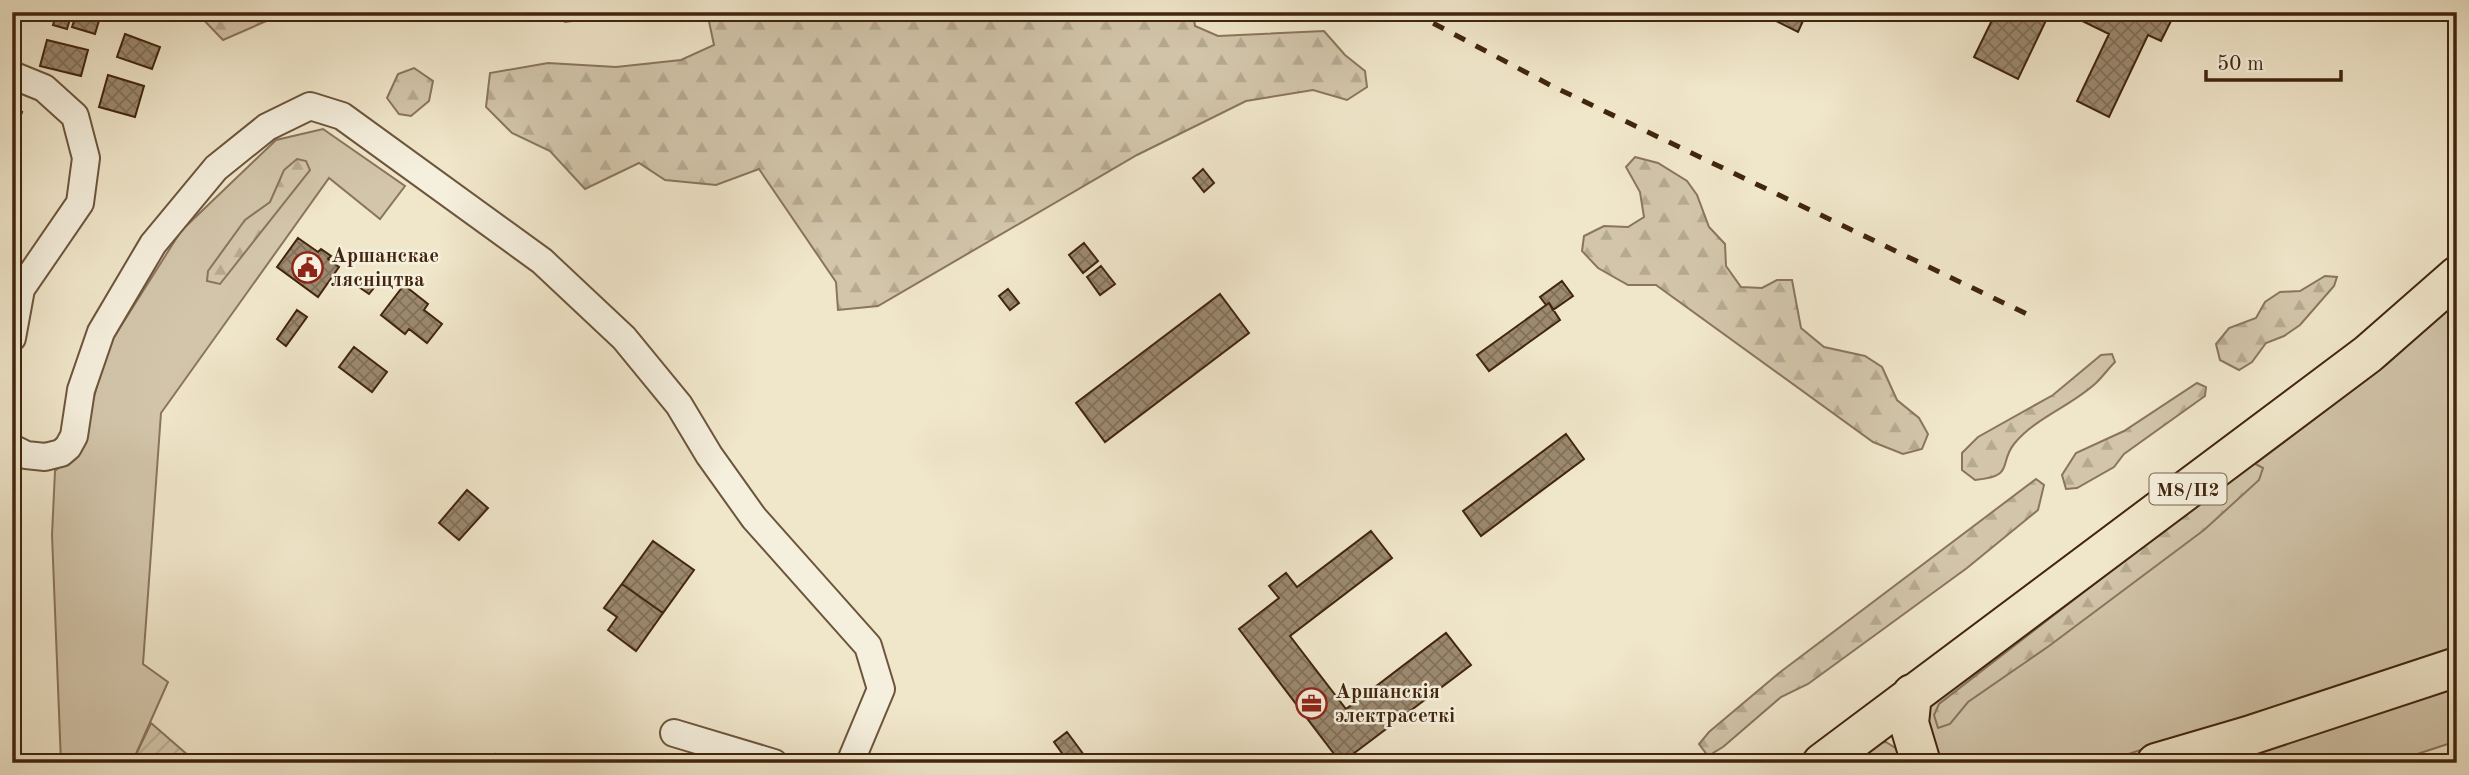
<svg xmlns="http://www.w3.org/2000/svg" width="2469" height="775" font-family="'Old Standard TT',serif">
  <defs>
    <pattern id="forest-firs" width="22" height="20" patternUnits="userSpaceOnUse" patternTransform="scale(1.75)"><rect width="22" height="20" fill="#d2c5aa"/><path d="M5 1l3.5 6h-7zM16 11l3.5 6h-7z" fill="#b6a991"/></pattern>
    <pattern id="garden-furrows" width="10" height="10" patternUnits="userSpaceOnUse" patternTransform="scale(1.75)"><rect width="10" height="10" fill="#d2c5aa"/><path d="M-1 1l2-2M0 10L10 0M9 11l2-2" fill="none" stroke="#b6a991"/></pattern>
    <pattern id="building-cross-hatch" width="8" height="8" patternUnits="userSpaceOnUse" patternTransform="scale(1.75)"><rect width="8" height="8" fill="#9c896f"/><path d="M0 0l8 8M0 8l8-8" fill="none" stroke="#81705a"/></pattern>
  </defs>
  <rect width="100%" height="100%" fill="#f0e6ca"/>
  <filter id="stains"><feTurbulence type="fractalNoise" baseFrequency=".00286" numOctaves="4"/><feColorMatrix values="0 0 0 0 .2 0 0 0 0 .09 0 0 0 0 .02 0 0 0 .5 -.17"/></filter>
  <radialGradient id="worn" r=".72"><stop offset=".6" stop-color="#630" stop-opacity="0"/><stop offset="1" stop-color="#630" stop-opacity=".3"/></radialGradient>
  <!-- grass -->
  <path fill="#d2c5aa" stroke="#8a755c" stroke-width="2" d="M 323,129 L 405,186 L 380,219 L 329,178 L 161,413 L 143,664 L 168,682 L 132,763 L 61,763 L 52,535 L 55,471 L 81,446 L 107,348 L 181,231 L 276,140 Z
    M 2457,301 L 2457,647 L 2101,763 L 1930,763 L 1925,710 L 1937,699 L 1993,662 L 2386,365 Z
    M 2457,686 L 2457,741 L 2390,763 L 2213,763 Z
    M 1886,742 L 1897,749 L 1908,763 L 1843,763 L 1869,743 Z"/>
  <!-- forest -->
  <path fill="url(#forest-firs)" stroke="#8a755c" stroke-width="2" d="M 196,12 L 287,12 L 223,40 Z
    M 552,12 L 591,12 L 587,19 L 565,22 Z
    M 707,12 L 1193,12 L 1195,26 L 1218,36 L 1324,31 L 1345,55 L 1365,71 L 1367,87 L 1347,100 L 1313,90 L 1246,101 L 1137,155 L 878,306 L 838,310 L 836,282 L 759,169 L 716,185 L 665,180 L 639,163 L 585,189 L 550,151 L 512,133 L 486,107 L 490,73 L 548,63 L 616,67 L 681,60 L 714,45 Z
    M 414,68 L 433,81 L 429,101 L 411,116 L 399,114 L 387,98 L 398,74 Z
    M 1635,157 L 1658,163 L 1687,181 L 1697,195 L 1709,227 L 1725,244 L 1726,266 L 1741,287 L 1762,288 L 1777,280 L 1792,280 L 1801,328 L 1824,347 L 1865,356 L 1882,367 L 1897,400 L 1919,418 L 1928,434 L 1922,449 L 1903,454 L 1873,442 L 1656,285 L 1628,285 L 1598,268 L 1582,251 L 1584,236 L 1604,226 L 1628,227 L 1644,217 L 1640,192 L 1626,167 Z
    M 297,159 L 306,161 L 310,170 L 220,284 L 207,281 L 208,271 L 245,220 L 270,202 L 284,170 Z
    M 2325,276 L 2337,277 L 2334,286 L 2300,325 L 2284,336 L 2266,343 L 2252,362 L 2239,370 L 2220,360 L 2216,344 L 2229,328 L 2256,318 L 2265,302 L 2280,292 L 2300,291 Z
    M 2112,354 L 2115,362 C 2109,368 2103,376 2097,382 C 2072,406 2036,417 2014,444 C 1998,464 2016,476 1975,480 L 1962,470 L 1962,453 L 1978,437 L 2053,395 L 2101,355 Z
    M 2197,383 L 2206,387 L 2205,396 L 2124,454 L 2114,467 L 2077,488 L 2066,489 L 2062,475 L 2076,453 L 2124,431 Z
    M 2252,462 L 2263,468 L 2259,480 L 2204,530 L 2049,646 L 1968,702 L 1950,724 L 1938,728 L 1934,715 L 1939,704 Z
    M 2036,479 L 2044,485 L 2038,510 L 1967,568 L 1808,684 L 1781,697 L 1723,747 L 1708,756 L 1699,744 L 1709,732 L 1779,673 Z"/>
  <!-- garden -->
  <path fill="url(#garden-furrows)" stroke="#8a755c" stroke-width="2" d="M 151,723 L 197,763 L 132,763 Z"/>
  <!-- building -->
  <path fill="url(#building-cross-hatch)" stroke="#41250d" stroke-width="2" d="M 12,12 L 20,12 L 13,37 L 12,37 Z
    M 57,12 L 72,12 L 67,29 L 53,25 Z
    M 77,12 L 86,12 L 100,17 L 95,34 L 72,27 Z
    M 1771,12 L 1807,12 L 1798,32 L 1768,17 Z
    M 1996,12 L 2050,12 L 2018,79 L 1974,57 Z
    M 2064,12 L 2175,13 L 2161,41 L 2148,35 L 2109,117 L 2077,101 L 2109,34 Z
    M 125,34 L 160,47 L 152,69 L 117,57 Z
    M 47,40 L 88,50 L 81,76 L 40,66 Z
    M 108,75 L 144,86 L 135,117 L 99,107 Z
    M 12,109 L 22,112 L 13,138 L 12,138 Z
    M 1203,169 L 1214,183 L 1204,192 L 1193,178 Z
    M 298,238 L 318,252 L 321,249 L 331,256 L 328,259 L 339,267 L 318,297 L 277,267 Z
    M 1084,243 L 1098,261 L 1083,273 L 1069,255 Z
    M 1101,266 L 1115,284 L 1100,295 L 1087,277 Z
    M 368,276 L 377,284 L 369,294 L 359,287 Z
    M 1562,281 L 1573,296 L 1553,310 L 1549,303 L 1546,305 L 1540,297 Z
    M 404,285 L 428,304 L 424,310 L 442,324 L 427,343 L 409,329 L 405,334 L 381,315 Z
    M 1008,289 L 1019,303 L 1010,310 L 999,296 Z
    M 1220,294 L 1249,333 L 1105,442 L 1076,403 Z
    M 1549,303 L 1560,320 L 1489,371 L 1477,355 Z
    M 297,310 L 307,317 L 286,346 L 277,339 Z
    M 354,347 L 387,372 L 372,392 L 339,367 Z
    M 1566,434 L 1584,459 L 1481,536 L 1463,511 Z
    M 467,490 L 488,508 L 459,540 L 439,523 Z
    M 1371,531 L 1392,558 L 1290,636 L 1346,709 L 1446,633 L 1471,665 L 1341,763 L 1239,629 L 1279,598 L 1269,586 L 1286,573 L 1297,587 Z
    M 653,541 L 694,570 L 663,613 L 622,584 Z
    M 622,584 L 663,613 L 636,651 L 608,630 L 617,617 L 604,608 Z
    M 1067,732 L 1084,755 L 1073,763 L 1069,763 L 1054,742 Z
    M 496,754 L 506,763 L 489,763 Z"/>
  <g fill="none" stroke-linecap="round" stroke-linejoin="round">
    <defs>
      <path id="minor" d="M 12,75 L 44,88 L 75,116 L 86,158 L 80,203 L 21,289 L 12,338
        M 12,448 L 26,455 L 45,457 L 61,453 L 68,447 L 74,436 L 81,390 L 101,332 L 153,244 L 216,168 L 267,127 L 310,106 L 342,116 L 542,261 L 624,338 L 679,405 L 709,455 L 754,518 L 868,646 L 881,689 L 850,763
        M 674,733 L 774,763"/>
      <path id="highway" d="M 1912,694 L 1909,723 L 1921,763
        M 1822,763 L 2368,354 L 2457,276
        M 2156,763 L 2248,736 L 2457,667"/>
    </defs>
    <!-- minor casing -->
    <use href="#minor" stroke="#6d553c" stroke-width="30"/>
    <!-- highway casing -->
    <use href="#highway" stroke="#41250d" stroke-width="42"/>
    <!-- minor -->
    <use href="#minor" stroke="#f5efdd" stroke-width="26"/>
    <!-- highway -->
    <use href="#highway" stroke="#f0e6ca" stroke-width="38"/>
    <!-- rail -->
    <path stroke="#41250d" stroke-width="5" stroke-dasharray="12 12" stroke-linecap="butt" d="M 1412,12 L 1550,85 L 2033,317"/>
  </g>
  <!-- icons -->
  <defs>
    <symbol id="civic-ring" viewBox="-11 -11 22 22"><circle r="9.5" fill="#f5efdd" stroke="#8f2418" stroke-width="1.5"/><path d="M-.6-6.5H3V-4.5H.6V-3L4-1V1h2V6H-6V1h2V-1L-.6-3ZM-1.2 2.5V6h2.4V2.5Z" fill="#8f2418"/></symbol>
    <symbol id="office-ring" viewBox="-11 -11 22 22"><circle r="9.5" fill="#f5efdd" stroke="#8f2418" stroke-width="1.5"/><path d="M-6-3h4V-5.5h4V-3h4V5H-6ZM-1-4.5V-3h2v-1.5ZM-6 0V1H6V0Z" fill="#8f2418"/></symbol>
  </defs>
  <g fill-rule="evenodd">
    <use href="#civic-ring" x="290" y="250" width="35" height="35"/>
    <use href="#office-ring" x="1294" y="686" width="35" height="35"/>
  </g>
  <g text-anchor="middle" stroke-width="5" stroke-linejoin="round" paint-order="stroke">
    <!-- shield labels -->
    <rect fill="#f5efdd" stroke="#77624b" stroke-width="2" x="2149.5" y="473.5" width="77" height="31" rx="5"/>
    <g font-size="19" font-weight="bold" fill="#41250d">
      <text x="2188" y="496">М8/П2</text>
    </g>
    <!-- poi labels -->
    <g font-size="21" font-weight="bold" fill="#41250d" stroke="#f5efdd" text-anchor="start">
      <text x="331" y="262">Аршанскае<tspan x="331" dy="24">лясніцтва</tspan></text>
      <text x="1335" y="698">Аршанскія<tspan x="1335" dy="24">электрасеткі</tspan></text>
    </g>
  </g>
  <!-- margin -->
  <rect width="2469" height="775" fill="none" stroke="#f0e6ca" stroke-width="42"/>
  <rect x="14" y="14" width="2441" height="747" fill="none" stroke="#41250d" stroke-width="3.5"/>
  <rect x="21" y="21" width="2427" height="733" fill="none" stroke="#41250d" stroke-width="2"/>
  <!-- scale -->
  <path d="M2206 70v10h135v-10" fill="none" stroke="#41250d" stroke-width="3.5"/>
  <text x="2217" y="70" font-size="21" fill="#41250d" stroke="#f5efdd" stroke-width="5" paint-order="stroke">50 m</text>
  <rect width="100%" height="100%" filter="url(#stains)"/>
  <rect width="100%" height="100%" fill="url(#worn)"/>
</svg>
